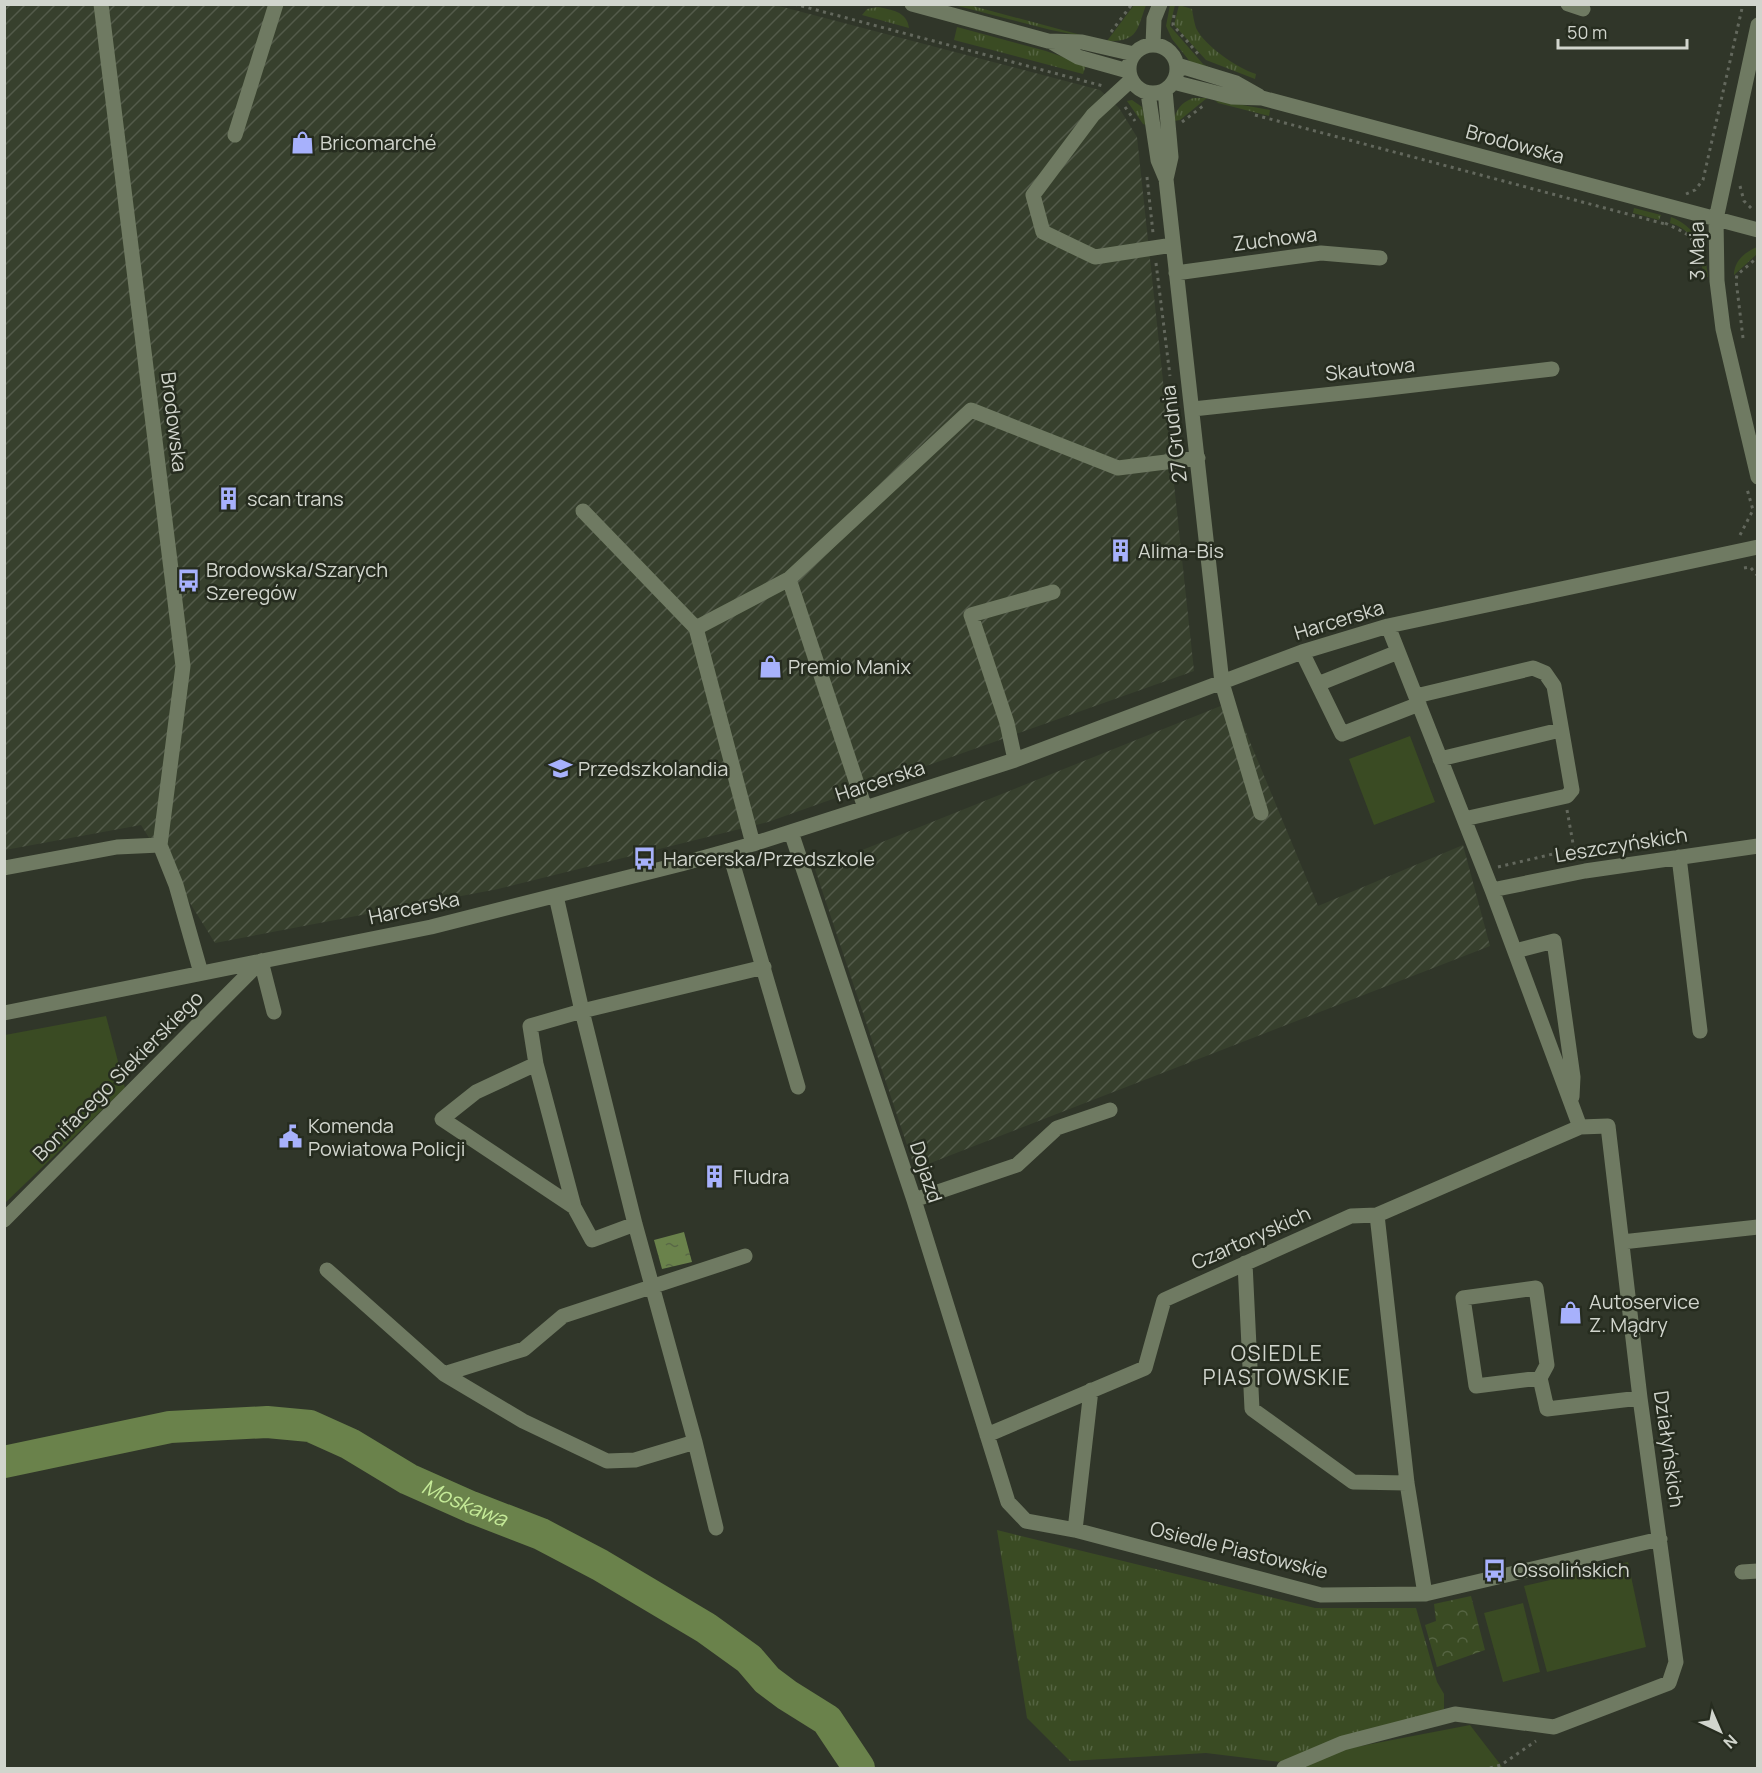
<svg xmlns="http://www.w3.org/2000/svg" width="1762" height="1773" font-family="Manrope,sans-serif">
  <defs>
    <pattern id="industrial-furrows" width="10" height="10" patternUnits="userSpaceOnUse" patternTransform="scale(1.5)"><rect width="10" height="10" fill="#37402d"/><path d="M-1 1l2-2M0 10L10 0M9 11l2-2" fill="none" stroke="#535b4a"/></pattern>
    <pattern id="grass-tufts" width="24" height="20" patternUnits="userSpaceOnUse" patternTransform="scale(1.5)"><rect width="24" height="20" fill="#3a4b23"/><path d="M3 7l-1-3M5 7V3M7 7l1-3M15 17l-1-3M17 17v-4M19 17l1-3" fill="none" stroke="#556442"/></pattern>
    <pattern id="park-crowns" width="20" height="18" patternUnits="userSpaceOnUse" patternTransform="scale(1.5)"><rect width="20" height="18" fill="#3a4b23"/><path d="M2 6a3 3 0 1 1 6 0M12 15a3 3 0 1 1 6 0" fill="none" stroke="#556442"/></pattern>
    <pattern id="water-ripples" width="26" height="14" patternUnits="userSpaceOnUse" patternTransform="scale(1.5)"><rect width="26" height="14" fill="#6a824b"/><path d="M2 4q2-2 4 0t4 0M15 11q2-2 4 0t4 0" fill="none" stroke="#596846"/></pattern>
  </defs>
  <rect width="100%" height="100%" fill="#303629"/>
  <!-- industrial -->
  <path fill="url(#industrial-furrows)" d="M 5,5 L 775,5 L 1100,90 L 1119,108 L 1137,137 L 1194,671 L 768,822 L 498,889 L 215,943 L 141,825 L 5,850 Z
    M 1233,701 L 1318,906 L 1463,845 L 1490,946 L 915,1169 L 815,869 Z"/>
  <!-- grass -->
  <path fill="url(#grass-tufts)" d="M 954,5 L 969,5 L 1092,38 L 1051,30 Z
    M 1134,5 L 1146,5 C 1137,30 1138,42 1107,41 Z
    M 1170,5 L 1175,5 L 1170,26 L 1203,64 L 1212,69 L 1191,63 L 1172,39 L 1166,26 Z
    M 1179,5 L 1192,9 C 1193,15 1194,22 1196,28 C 1204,45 1238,69 1256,74 L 1255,79 L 1206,60 L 1174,25 Z
    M 878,7 C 891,10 907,11 909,28 L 862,15 L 867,9 Z
    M 957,27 L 1046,51 L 1086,65 L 1083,74 L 954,40 Z
    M 1193,98 L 1207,98 L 1180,120 L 1174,121 C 1176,109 1181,103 1193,98 Z
    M 1132,100 L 1142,107 L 1146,125 L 1143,124 L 1127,101 Z
    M 1215,100 L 1270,110 L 1269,116 L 1218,103 Z
    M 1634,208 L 1661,215 L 1659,220 L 1633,213 Z
    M 1671,217 C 1698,228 1705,250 1708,277 L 1704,277 C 1699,251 1698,232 1670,223 Z
    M 1757,247 L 1757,254 L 1734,275 C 1734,261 1745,252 1757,247 Z
    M 997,1530 L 1315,1608 L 1416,1608 L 1437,1682 L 1444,1694 L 1444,1709 L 1281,1762 L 1206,1753 L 1070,1761 L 1027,1718 Z"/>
  <!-- park -->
  <path fill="url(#park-crowns)" d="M 1471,1596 L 1485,1650 L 1437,1667 L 1425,1625 L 1436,1621 L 1434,1604 Z"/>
  <!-- garden -->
  <path fill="#3a4b23" d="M 1410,736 L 1435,802 L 1374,825 L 1349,759 Z
    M 106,1016 L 125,1088 L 5,1203 L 5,1035 Z
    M 1628,1562 L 1646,1647 L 1547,1672 L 1524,1586 Z
    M 1523,1603 L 1540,1672 L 1503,1682 L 1484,1613 Z
    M 1470,1725 L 1503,1768 L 1303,1768 L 1340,1750 Z"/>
  <!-- water -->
  <path fill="url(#water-ripples)" d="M 684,1232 L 692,1262 L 662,1269 L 654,1240 Z"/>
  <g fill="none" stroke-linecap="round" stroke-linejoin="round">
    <!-- river -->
    <path stroke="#6a824b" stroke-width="32" id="s1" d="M 4,1462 L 170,1427 L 267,1422 L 310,1426 L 350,1444 L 408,1479 L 471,1507 L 541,1534 L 600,1565 L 706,1628 L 749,1659 L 767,1680 L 787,1695 L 827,1720 L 859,1768"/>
    <!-- path -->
    <path stroke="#63685d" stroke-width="3" stroke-dasharray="3 4.5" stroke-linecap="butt" d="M 794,4 L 1103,86
      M 1174,15 L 1173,25 L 1199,55
      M 1111,32 L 1132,4
      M 1125,107 L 1135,121
      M 1255,115 L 1665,224
      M 1182,122 L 1203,106
      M 1147,177 L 1153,233
      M 1740,186 L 1744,201 L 1754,211
      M 1686,194 L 1695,190 L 1703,180 L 1743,4
      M 1665,223 C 1690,236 1693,232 1700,264
      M 1156,263 L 1170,376
      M 1743,338 L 1736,280 L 1737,275 L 1758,257
      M 1740,535 L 1753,510 L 1747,489
      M 1744,568 L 1750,567 L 1758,576
      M 1567,810 L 1574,849
      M 1498,867 L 1574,849 L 1579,854 L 1592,852
      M 1490,1768 L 1501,1765 L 1536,1741"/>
    <!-- minor -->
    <path stroke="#6f7a62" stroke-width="15" d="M 101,4 L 183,666 L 160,845 L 176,885 L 201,973
      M 912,4 L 1048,41 L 1082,42 L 1134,54
      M 1568,4 L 1583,9
      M 1758,25 L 1716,219 L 1717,281 L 1723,329 L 1758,477
      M 1053,43 L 1078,57 L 1128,71
      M1129 69a24 24 0 1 1 48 0a24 24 0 1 1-48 0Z
      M 1153,45 L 1154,19 L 1160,4
      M 1177,65 L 1236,83 L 1259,96
      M 1131,80 L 1093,115 L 1033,195 L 1043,232 L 1095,257 L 1173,245
      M 1173,82 L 1232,97 L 1262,98 L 1758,230
      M 1165,90 L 1171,157 L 1166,179
      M 1148,93 L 1158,160 L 1166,179 L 1222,683 L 1261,813
      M 235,135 L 276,4
      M 1176,273 L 1321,253 L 1380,258
      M 1193,409 L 1371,390 L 1552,369
      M 583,511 L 696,628 L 753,844
      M 789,579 L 865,808
      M 1388,626 L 1492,890 L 1580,1127
      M 696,628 L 789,579 L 971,410 L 1118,468 L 1198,458
      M 1302,652 L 1342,734 L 1419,704
      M 1318,684 L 1398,652
      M 1416,696 L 1533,668 L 1545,673 L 1554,686 L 1572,790 L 1567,796 L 1464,819
      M 1440,759 L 1560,730
      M 1015,760 L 1007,723 L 971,615 L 1053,592
      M 791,832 L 914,1200 L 1008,1502 L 1026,1521 L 1075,1530 L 1321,1595 L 1425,1594 L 1660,1539
      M 729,851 L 798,1087
      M 1679,857 L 1700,1031
      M 4,868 L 117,847 L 160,845
      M 1492,890 L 1585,871 L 1758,846
      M 556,896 L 582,1011 L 635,1224 L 695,1442 L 716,1528
      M 1515,951 L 1554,941 L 1573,1077 L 1572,1097
      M 261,961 L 274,1012
      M 4,1013 L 431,927 L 681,864 L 753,844 L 1015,760 L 1302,652 L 1388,626 L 1758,547
      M 536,1064 L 476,1092 L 442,1119 L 574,1207 L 592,1240 L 635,1224
      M 914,1200 L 1017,1165 L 1057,1128 L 1110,1110
      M 574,1207 L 536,1064 L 530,1026 L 582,1011 L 764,967
      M 1377,1215 L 1407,1483 L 1425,1594
      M 4,1220 L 261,961
      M 1622,1242 L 1758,1227
      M 1245,1263 L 1252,1409 L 1353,1482 L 1407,1483
      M 327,1270 L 444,1374 L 523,1421 L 607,1461 L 635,1460 L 695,1442
      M 444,1374 L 524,1349 L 563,1316 L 745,1256
      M 1540,1378 L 1476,1386 L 1463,1298 L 1536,1288 L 1547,1365 L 1540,1378 L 1547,1409 L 1640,1398
      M 987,1435 L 1145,1368 L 1164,1300 L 1351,1216 L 1377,1215 L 1580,1127 L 1608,1126 L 1640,1398 L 1676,1662 L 1669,1683 L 1554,1727 L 1455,1714 L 1343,1743 L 1284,1768
      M 1075,1530 L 1091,1390
      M 1742,1572 L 1758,1571"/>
  </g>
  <!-- icons -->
  <defs>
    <symbol id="shop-bare" viewBox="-9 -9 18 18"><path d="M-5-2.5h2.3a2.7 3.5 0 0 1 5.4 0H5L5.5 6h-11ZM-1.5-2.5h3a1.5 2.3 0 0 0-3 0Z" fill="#a7b1fc" stroke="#262c1f" stroke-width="2.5" paint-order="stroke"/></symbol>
    <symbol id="building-bare" viewBox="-9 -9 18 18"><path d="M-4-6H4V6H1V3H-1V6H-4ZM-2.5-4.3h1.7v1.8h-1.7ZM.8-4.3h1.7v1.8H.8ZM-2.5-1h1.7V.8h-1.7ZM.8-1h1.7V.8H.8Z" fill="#a7b1fc" stroke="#262c1f" stroke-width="2.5" paint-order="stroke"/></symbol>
    <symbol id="bus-bare" viewBox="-9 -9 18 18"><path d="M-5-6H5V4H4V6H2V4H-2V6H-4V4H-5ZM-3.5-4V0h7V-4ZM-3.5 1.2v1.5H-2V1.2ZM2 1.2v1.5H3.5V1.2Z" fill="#a7b1fc" stroke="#262c1f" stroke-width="2.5" paint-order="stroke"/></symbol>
    <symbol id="school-bare" viewBox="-9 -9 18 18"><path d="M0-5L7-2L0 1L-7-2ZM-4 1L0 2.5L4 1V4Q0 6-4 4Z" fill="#a7b1fc" stroke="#262c1f" stroke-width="2.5" paint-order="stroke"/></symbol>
    <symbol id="civic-bare" viewBox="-9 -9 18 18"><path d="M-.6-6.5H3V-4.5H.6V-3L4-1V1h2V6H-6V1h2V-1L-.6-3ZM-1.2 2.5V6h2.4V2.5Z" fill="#a7b1fc" stroke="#262c1f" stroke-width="2.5" paint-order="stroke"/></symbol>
  </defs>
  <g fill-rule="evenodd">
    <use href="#shop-bare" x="286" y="126" width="33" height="33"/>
    <use href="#building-bare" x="212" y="482" width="33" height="33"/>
    <use href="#building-bare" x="1104" y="534" width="33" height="33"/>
    <use href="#bus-bare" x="172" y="564" width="33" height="33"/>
    <use href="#shop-bare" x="754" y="650" width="33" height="33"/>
    <use href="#school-bare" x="544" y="752" width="33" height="33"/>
    <use href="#bus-bare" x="628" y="842" width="33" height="33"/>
    <use href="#civic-bare" x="274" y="1120" width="33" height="33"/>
    <use href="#building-bare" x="698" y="1160" width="33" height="33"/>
    <use href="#shop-bare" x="1554" y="1296" width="33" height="33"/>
    <use href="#bus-bare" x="1478" y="1554" width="33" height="33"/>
  </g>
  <g text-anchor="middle" stroke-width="5" stroke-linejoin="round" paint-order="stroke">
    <!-- poi labels -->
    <g font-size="20" fill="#d1d5cd" stroke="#262c1f" text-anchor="start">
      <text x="320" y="150">Bricomarché</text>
      <text x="247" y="506">scan trans</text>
      <text x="1138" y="558">Alima-Bis</text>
      <text x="206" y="577">Brodowska/Szarych<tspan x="206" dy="23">Szeregów</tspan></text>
      <text x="788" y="674">Premio Manix</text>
      <text x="578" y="776">Przedszkolandia</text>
      <text x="663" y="866">Harcerska/Przedszkole</text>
      <text x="308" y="1133">Komenda<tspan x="308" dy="23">Powiatowa Policji</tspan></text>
      <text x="733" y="1184">Fludra</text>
      <text x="1589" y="1309">Autoservice<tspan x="1589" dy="23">Z. Mądry</tspan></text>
      <text x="1513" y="1577">Ossolińskich</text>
    </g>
    <!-- street labels -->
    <g font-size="20" fill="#d1d5cd" stroke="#262c1f">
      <text transform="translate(1515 144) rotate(15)" y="7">Brodowska</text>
      <text transform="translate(1275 239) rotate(-7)" y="7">Zuchowa</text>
      <text transform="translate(1697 251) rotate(-91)" y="7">3 Maja</text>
      <text transform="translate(1370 369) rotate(-6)" y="7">Skautowa</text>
      <text transform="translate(174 422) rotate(83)" y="7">Brodowska</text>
      <text transform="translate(1174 434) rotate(-97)" y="7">27 Grudnia</text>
      <text transform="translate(1339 620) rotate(-17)" y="7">Harcerska</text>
      <text transform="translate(880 781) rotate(-18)" y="7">Harcerska</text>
      <text transform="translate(1621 845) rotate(-9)" y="7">Leszczyńskich</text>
      <text transform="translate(414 908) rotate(-12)" y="7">Harcerska</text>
      <text transform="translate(118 1076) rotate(-45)" y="7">Bonifacego Siekierskiego</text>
      <text transform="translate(926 1172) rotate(72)" y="7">Dojazd</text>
      <text transform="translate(1251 1238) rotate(-24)" y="7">Czartoryskich</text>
      <text transform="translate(1669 1449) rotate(82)" y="7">Działyńskich</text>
      <text transform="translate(1239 1550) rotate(14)" y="7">Osiedle Piastowskie</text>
    </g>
    <!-- neighbourhood labels -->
    <g font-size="21" letter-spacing="1.5" fill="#d1d5cd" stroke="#262c1f">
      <text x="1277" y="1361">OSIEDLE<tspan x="1277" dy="24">PIASTOWSKIE</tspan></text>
    </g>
    <!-- water labels -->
    <g font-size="21" font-style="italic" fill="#c5ea98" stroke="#262c1f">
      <text dy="7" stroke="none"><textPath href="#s1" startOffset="483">Moskawa</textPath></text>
    </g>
  </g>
  <!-- border -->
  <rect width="1762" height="1773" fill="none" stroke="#d1d5cd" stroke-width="12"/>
  <!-- north arrow -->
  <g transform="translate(1720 1731) rotate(136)" stroke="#262c1f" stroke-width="4.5" paint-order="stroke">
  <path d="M0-4.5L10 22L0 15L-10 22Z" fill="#d1d5cd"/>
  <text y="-9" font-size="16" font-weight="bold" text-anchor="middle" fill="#d1d5cd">N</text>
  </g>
  <!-- scale -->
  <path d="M1558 39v9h129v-9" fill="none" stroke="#d1d5cd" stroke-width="3"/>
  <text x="1567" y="39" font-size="18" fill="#d1d5cd" stroke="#262c1f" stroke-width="4.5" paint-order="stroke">50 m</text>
</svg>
